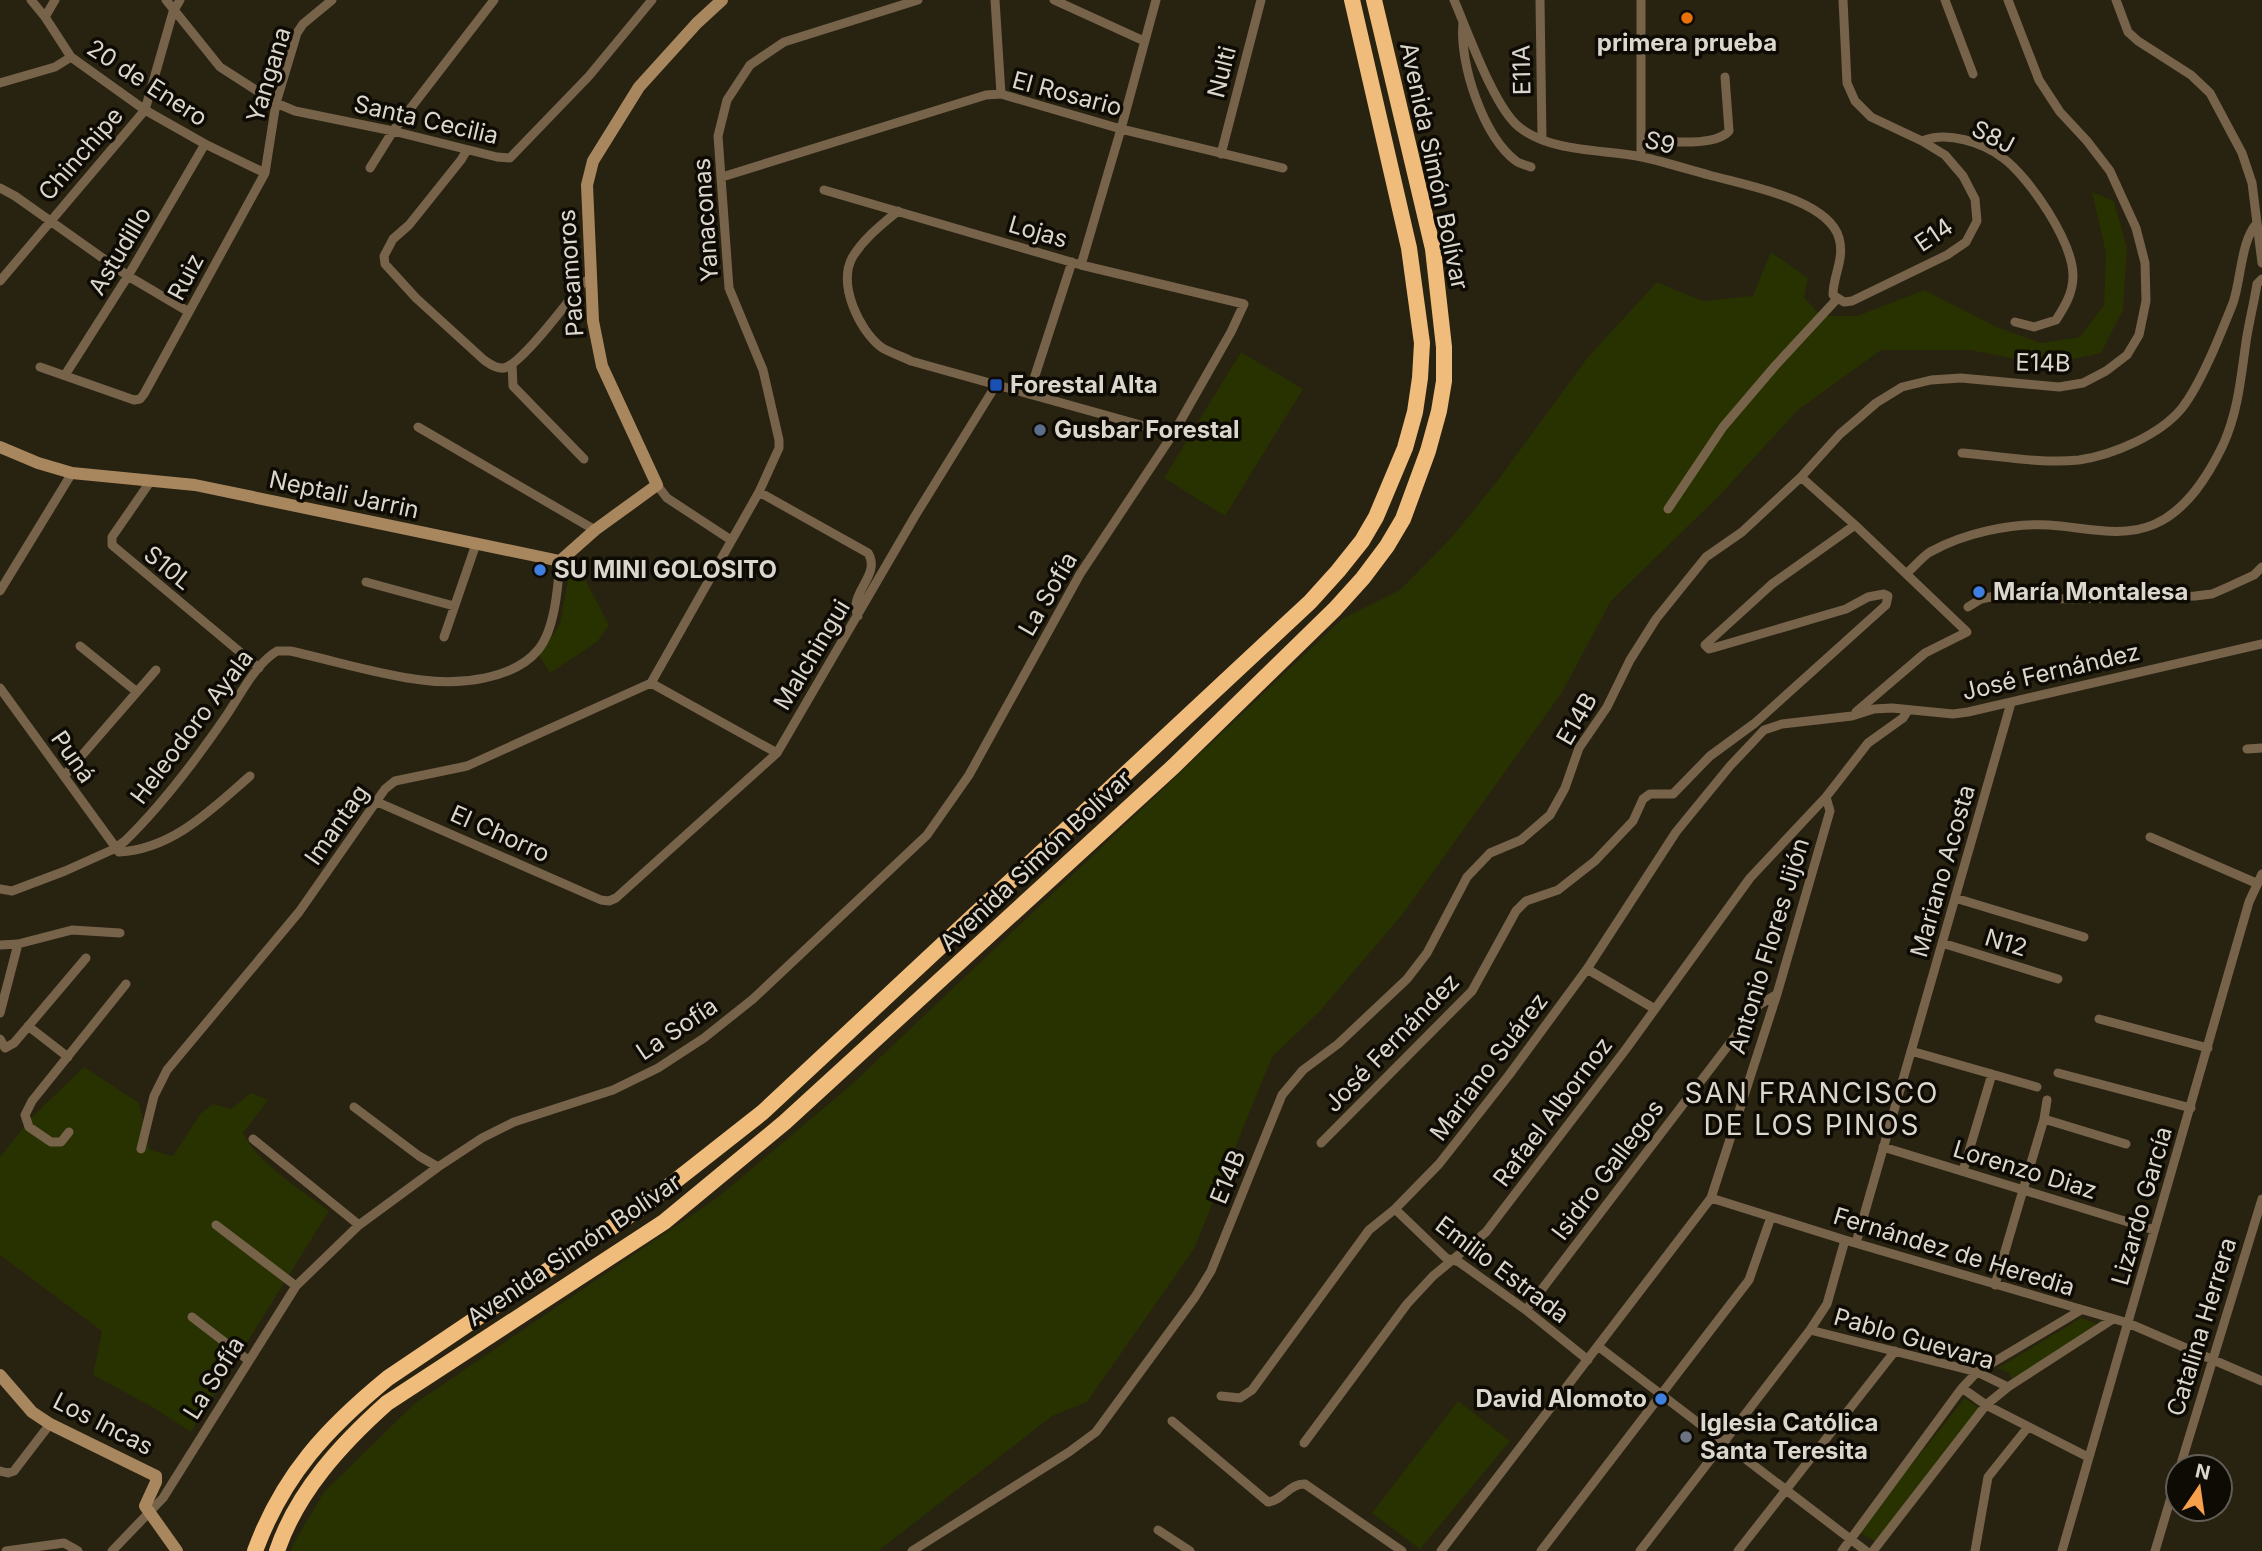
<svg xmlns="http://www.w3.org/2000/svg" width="2262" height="1551" font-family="Inter,sans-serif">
  <rect width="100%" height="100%" fill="#282211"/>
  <!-- green -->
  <path fill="#273200" d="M 2092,192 L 2114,201 L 2127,249 L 2123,310 L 2101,353 L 2047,365 L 1970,350 L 1881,350 L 1798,410 L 1718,497 L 1611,601 L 1561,694 L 1402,915 L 1319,1012 L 1272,1057 L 1194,1249 L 1087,1402 L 1052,1416 L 878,1551 L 291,1551 L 292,1546 L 324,1492 L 414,1404 L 717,1198 L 850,1086 L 1342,619 L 1400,590 L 1452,537 L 1498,480 L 1588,357 L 1657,282 L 1703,301 L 1753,296 L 1771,252 L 1808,278 L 1804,297 L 1821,316 L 1857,316 L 1924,290 L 1997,327 L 2041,343 L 2080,337 L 2104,305 L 2106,253 Z
    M 1241,352 L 1303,389 L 1225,516 L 1164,478 Z
    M 571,562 L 576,562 L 609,625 L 597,642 L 550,673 L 539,655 L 560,624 Z
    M 84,1067 L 139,1103 L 150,1150 L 173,1156 L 200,1114 L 213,1104 L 231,1109 L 251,1093 L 268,1100 L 243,1133 C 258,1164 302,1190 329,1211 L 191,1432 L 154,1408 L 93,1375 L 102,1331 L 0,1255 L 0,1157 L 31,1118 Z
    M 2081,1318 L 2097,1324 L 2012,1381 L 2009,1373 L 1998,1368 Z
    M 1965,1398 L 1979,1408 L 1875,1541 L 1858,1532 Z
    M 1458,1401 L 1510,1441 L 1420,1549 L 1372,1513 Z"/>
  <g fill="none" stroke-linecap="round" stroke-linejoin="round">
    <!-- street -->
    <path stroke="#77624a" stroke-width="9" d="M 31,0 L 45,17 L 71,57 L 145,110 L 205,144 L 265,173
      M 166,0 L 220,67 L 276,103 L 295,111 L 393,131 L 497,157 L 510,158 L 589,76 L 652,0
      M 995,0 L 1001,94
      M 1054,0 L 1144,41
      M 1454,0 C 1468,32 1494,107 1519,127 C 1552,153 1603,149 1642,157 C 1665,162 1687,169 1709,175 C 1744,185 1828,199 1839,238 C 1845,259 1833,275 1833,295 L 1844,302 L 1852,301 L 1947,255 L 1966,242 L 1977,221 L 1975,199 L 1963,176 L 1945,155 L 1922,141 L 1871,117 L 1855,101 L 1847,83 L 1843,0
      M 1540,0 L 1542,139
      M 1641,0 L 1641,157
      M 1945,0 L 1973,74
      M 2116,0 L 2128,32 L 2138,41 L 2191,75 L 2210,93 L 2242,153 L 2252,183 L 2262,263
      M 45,17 L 55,0
      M 1463,23 C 1459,63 1483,136 1516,161 C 1520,164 1526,165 1531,167
      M 0,83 L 55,67 L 71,57
      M 1641,139 C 1663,141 1714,148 1729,131 L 1725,77
      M 1922,141 C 1947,131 1983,142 2003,158 C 2030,178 2073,242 2073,276 C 2073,293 2065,306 2056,320 L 2034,327 L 2015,322
      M 467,150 L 461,160 L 409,225 L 393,239 L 384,256 L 385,264 L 416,298 L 484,360 C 490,364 496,369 504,368 C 522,364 569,300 582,284 L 590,278
      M 1221,154 L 1261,0
      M 370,168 L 393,131 L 494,0
      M 722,177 L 986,95 L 1001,94 L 1121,129 L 1283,168
      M 0,188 L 15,196 L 128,276 L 189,312
      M 898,211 C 881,225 863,239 852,258 C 838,285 859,330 881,347 C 890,353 902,356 911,361 L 1173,434
      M 1081,265 L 1121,129 L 1156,0
      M 0,281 L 145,110 L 173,12 L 180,0
      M 512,364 L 513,386 L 584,459
      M 40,367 L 134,400 L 140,399 L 144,394 L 265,173 L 276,103 L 297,33 L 303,24 L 332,0
      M 65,375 L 128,276 L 205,144
      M 1029,394 L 1072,262
      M 418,427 L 595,530
      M 1962,453 C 2000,456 2041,464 2079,460 C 2113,455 2160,435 2182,408 C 2201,384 2221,333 2233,303 C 2241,280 2241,240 2257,223
      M 1801,477 L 1855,525 L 1967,632 L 1925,653 L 1856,712
      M 150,482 L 112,537 L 112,545 L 259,668
      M 657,485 L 667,498 L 731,540
      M 759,492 L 868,553 C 882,575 847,594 858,616
      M 1668,509 L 1723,427 L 1775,366 L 1836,300
      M 1907,573 C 1914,567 1922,557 1930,552 C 1964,533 2011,523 2049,525 C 2083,527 2122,539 2155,524 C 2187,510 2208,476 2223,445 C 2238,412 2241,377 2246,342 C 2249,322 2254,303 2257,284 L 2262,279
      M 366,582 L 454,606
      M 0,591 L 72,473
      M 1968,607 L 1981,599 L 1995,596 L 2069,599 L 2195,596 L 2212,594 L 2228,587 L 2254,575 L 2262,567
      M 444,637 L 476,544
      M 80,646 L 137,692
      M 651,683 L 777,753
      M 0,688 L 119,852 C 173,849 212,809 250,776
      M 2247,749 L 2262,748
      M 64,776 L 156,670
      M 375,801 L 601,900 L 609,901 L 616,898 L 777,753 L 915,516 L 996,385
      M 2150,837 L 2256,883
      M 0,889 L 12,891 L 65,871 L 114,849 L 125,841 C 162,805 195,761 224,719 C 239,698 254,665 277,651 L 290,651 C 332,660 379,675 422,680 C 458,685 513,680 538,650 C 555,630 558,586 560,561
      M 1955,898 L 2084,937
      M 1942,943 L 2058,979
      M 0,945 L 18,944 L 72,930 L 120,933
      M 1587,969 L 1655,1009
      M 0,1013 L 18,944
      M 2099,1019 L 2208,1048
      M 28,1026 L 68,1057
      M 0,1039 L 5,1048 L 14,1043 L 86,958
      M 1911,1051 L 2037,1087
      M 2058,1073 L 2191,1108
      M 354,1107 L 419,1156 L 438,1167
      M 2044,1119 L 2126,1144
      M 69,1132 L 61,1142 L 51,1142 L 29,1127 L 25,1115 L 32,1101 L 126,984
      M 253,1139 L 359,1225
      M 1321,1143 L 1472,991 L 1516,911 L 1526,901 L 1558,890 L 1595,861 L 1633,821 L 1643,799 L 1650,794 L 1673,794 L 1710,756 L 1755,723 L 1886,605 L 1888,596 L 1884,594 L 1868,597 L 1846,609 L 1713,648 L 1709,649 L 1705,645 L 1772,584 L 1855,525
      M 1883,1147 L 2154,1230
      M 141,1149 L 154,1096 L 167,1070 L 299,912 L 385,789 L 395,781 L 467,766 L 651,683 L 759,492 L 779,448 L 779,440 L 763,370 L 729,288 L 718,136 L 727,100 L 750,65 L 784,42 L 918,0
      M 1963,1171 L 1992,1074
      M 1711,1198 L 1845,1240 L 2128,1323 L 2262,1381
      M 1395,1209 L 1446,1258 L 1459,1262 L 1526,1310 L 1588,1360
      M 216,1225 L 296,1286
      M 1856,1243 L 2011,703
      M 1995,1285 L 2044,1119 L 2047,1100
      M 1526,1310 L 1759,1005 L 1777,994
      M 192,1317 L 248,1360
      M 1810,1330 L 1977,1372 L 2008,1387
      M 1599,1347 L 1866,1551
      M 1962,1388 L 1986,1405 L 2088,1457
      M 1221,1396 L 1240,1398 L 1252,1390 L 1369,1230 L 1395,1209 L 1439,1164 L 1509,1075 L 1587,969 L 1676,832 L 1730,766 L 1764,730 L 1782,724 L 1852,716 L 1874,709 L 1892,708 L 1953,714 L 1968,712 L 2262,644
      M 1172,1421 L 1268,1502 C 1282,1501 1290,1483 1305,1484 L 1402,1551
      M 1304,1443 L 1407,1304 L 1433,1276 L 1486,1232 L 1626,1049 L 1750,878 L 1826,797 L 1868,743 L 1903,718 L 1908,710
      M 2180,1467 L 2262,1199
      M 0,1471 L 8,1473 L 14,1471 L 50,1424
      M 1158,1530 L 1190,1551
      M 6,1551 L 64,1543 L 78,1551
      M 112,1551 L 163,1498 L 296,1286 L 359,1225 L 438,1167 L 482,1138 L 514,1122 L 613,1090 L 658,1068 L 704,1038 L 753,999 L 927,835 L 969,775 L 1080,574 L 1173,434 L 1231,332 L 1244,304 L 1081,265 L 824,190
      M 912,1551 L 1069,1452 L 1096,1432 L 1195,1297 L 1211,1271 L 1282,1095 L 1303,1070 L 1338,1044 L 1407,979 L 1427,953 L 1467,877 L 1490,853 L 1521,840 L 1550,815 L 1565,788 L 1579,748 L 1607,707 L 1630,660 L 1656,619 L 1706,557 L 1742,532 L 1801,477 L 1840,434 L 1860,417 L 1876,403 L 1902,387 L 1931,380 L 1961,378 L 2059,387 L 2083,383 L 2106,371 L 2127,355 L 2139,335 L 2146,301 L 2145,263 L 2136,228 L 2110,171 L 2087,141 L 2060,112 L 2039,80 L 2008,0
      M 1441,1551 L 1711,1198 L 1777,994 L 1830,811 L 1826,797
      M 1541,1551 L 1749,1280 L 1771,1217
      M 1640,1551 L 1810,1330 L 1827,1304 L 1845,1240
      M 1738,1551 L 1895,1351
      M 1842,1551 L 1962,1388 L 1977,1372 L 2081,1310
      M 1873,1551 L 1986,1405 L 2008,1387 L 2113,1319
      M 1975,1551 L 1988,1477 L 2028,1427
      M 2062,1551 L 2249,902 L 2262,874
      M 2155,1551 L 2178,1474"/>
    <!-- secondary -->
    <path stroke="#a8865e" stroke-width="12" d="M 0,447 L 38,463 L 72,473 L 195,485 L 560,561 L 595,530 L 657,485 L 602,366 L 593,321 L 587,185 L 593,161 L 639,87 L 697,23 L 722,0
      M 0,1375 L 32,1412 L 50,1424 L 156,1476 L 156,1482 L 145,1506 L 177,1551"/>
    <!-- highway -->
    <path stroke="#f0bc7c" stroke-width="16" d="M 255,1551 C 283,1475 327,1428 388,1378 L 646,1204 L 763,1112 L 1310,602 L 1338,571 L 1362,541 L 1376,517 L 1405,448 L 1415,412 L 1420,378 L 1422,343 L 1409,248 L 1352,0
      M 277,1551 C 297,1492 341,1444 387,1403 L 664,1222 L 785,1122 L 1174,766 L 1335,609 L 1363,578 L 1387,546 L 1403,519 L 1428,451 L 1439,411 L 1444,381 L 1444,347 L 1433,249 L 1374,0"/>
  </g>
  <!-- markers -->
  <circle fill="#e8710a" stroke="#0e0b05" stroke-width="2.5" cx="1687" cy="18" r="7"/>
  <rect fill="#1a4fb4" stroke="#0e0b05" stroke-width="2.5" x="989" y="378" width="14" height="14" rx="3.5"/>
  <circle fill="#5c6f8a" stroke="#0e0b05" stroke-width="2.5" cx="1040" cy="430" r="7"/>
  <g fill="#3f7fe0" stroke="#0e0b05" stroke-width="2.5">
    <circle cx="540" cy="570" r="7"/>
    <circle cx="1979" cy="592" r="7"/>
    <circle cx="1661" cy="1399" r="7"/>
  </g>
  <circle fill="#6b7280" stroke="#0e0b05" stroke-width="2.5" cx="1686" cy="1437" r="7"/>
  <g text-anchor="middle" stroke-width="7" stroke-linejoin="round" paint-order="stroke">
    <!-- poi labels -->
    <g font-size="24" font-weight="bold" fill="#dbd7cd" stroke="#0e0b05" text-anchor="start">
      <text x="1687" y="51" text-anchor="middle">primera prueba</text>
      <text x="1010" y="393">Forestal Alta</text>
      <text x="1054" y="438">Gusbar Forestal</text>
      <text x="554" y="578">SU MINI GOLOSITO</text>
      <text x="1993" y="600">María Montalesa</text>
      <text x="1647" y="1407" text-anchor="end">David Alomoto</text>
      <text x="1700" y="1431">Iglesia Católica<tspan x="1700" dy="28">Santa Teresita</tspan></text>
    </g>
    <!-- street labels -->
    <g font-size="24" fill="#dbd7cd" stroke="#0e0b05">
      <text transform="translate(1522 70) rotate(-91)" y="8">E11A</text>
      <text transform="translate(1222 72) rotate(-76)" y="8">Nulti</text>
      <text transform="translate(269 75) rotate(-73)" y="8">Yangana</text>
      <text transform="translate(147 83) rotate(33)" y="8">20 de Enero</text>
      <text transform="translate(1067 94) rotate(15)" y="8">El Rosario</text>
      <text transform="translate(426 120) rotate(13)" y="8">Santa Cecilia</text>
      <text transform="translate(1993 137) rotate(27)" y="8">S8J</text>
      <text transform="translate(1660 143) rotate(14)" y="8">S9</text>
      <text transform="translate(81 154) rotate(-49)" y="8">Chinchipe</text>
      <text transform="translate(1434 166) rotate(78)" y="8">Avenida Simón Bolívar</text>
      <text transform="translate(706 220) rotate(-94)" y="8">Yanaconas</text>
      <text transform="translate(1038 232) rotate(16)" y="8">Lojas</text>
      <text transform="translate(1934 235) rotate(-34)" y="8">E14</text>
      <text transform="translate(120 251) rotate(-59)" y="8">Astudillo</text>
      <text transform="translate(571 273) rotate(-94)" y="8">Pacamoros</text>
      <text transform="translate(186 277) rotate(-62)" y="8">Ruiz</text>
      <text transform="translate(2043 363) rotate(1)" y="8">E14B</text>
      <text transform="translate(344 495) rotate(12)" y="8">Neptali Jarrin</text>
      <text transform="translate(168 568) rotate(39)" y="8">S10L</text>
      <text transform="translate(1048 594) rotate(-60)" y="8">La Sofía</text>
      <text transform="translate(812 655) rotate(-59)" y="8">Malchingui</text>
      <text transform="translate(2051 672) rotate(-13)" y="8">José Fernández</text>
      <text transform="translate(1577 719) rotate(-60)" y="8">E14B</text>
      <text transform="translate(192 727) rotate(-53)" y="8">Heleodoro Ayala</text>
      <text transform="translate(73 757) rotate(55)" y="8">Puná</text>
      <text transform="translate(337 825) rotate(-55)" y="8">Imantag</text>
      <text transform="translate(500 834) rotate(24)" y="8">El Chorro</text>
      <text transform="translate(1036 861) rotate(-43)" y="8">Avenida Simón Bolívar</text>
      <text transform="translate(1943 871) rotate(-74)" y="8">Mariano Acosta</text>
      <text transform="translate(2006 943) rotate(17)" y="8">N12</text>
      <text transform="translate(1769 946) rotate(-73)" y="8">Antonio Flores Jijón</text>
      <text transform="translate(677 1029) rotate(-34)" y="8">La Sofía</text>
      <text transform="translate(1392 1043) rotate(-46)" y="8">José Fernández</text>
      <text transform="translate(1489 1067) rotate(-53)" y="8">Mariano Suárez</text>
      <text transform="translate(1553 1112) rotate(-53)" y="8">Rafael Albornoz</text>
      <text transform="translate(1608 1170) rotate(-53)" y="8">Isidro Gallegos</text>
      <text transform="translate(2025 1170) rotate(17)" y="8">Lorenzo Diaz</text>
      <text transform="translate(1228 1177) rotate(-68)" y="8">E14B</text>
      <text transform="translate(2142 1206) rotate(-74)" y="8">Lizardo García</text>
      <text transform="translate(574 1250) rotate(-34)" y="8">Avenida Simón Bolívar</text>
      <text transform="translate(1954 1252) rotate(17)" y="8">Fernández de Heredia</text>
      <text transform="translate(1502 1270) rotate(37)" y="8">Emilio Estrada</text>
      <text transform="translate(2202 1327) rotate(-73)" y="8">Catalina Herrera</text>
      <text transform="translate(1914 1339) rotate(16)" y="8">Pablo Guevara</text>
      <text transform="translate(214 1378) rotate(-58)" y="8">La Sofía</text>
      <text transform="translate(103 1424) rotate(27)" y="8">Los Incas</text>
    </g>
    <!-- quarter labels -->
    <g font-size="28" letter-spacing="2" fill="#dbd7cd" stroke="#0e0b05">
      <text x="1812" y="1103">SAN FRANCISCO<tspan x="1812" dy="32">DE LOS PINOS</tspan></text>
    </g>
  </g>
  <!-- north arrow -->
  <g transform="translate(2199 1488) rotate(13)"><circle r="33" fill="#0e0b05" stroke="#605d55" stroke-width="2"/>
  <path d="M0-5L12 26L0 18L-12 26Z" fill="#f9a04d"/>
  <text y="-10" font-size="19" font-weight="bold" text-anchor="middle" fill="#dbd7cd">N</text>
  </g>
</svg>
